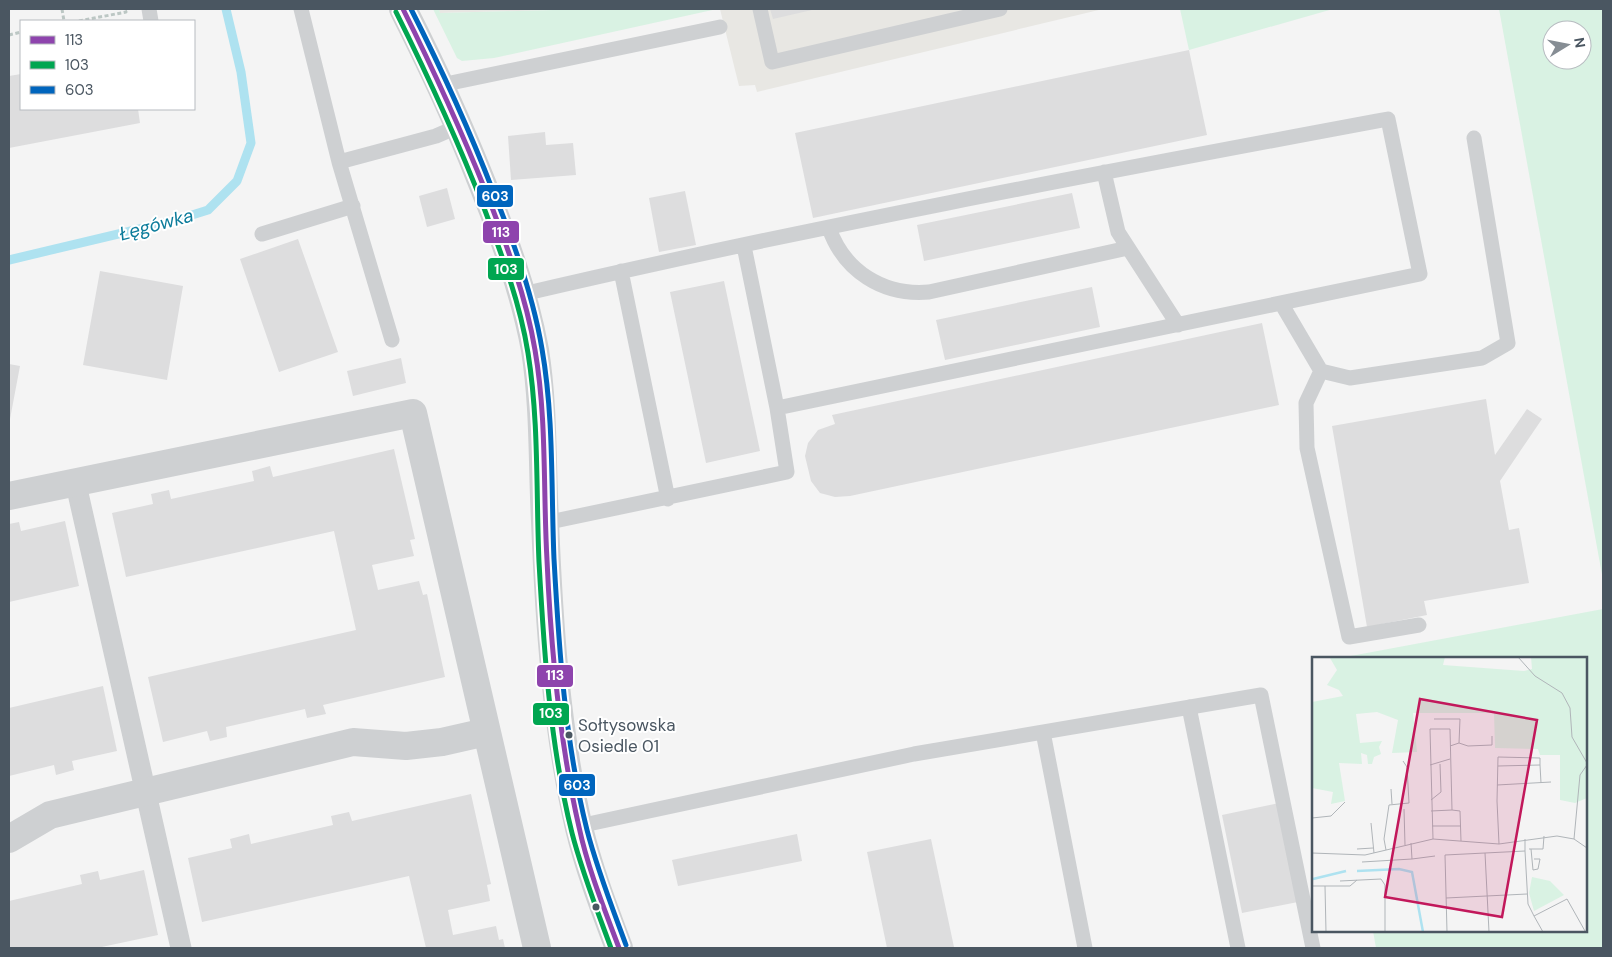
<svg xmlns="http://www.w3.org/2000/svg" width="1612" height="957" font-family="'DM Sans',sans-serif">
  <rect width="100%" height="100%" fill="#f4f4f4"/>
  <!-- commercial -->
  <path fill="#e8e7e3" d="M 438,9 L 589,9 L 440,13 Z
    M 720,9 L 1103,9 L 757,92 L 755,85 L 739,86 Z"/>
  <!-- green -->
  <path fill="#d9f2e3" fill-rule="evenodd" d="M 433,9 L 439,9 L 440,13 L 589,9 L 717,9 L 494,58 L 462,61 L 457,58 Z
    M 1180,9 L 1333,9 L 1189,50 Z
    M 1499,9 L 1603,9 L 1603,580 ZM 1552,30 L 1582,30 L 1582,60 L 1552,60 Z
    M 1603,609 L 1603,948 L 1376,948 L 1373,931 L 1586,931 L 1586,658 L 1340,658 Z"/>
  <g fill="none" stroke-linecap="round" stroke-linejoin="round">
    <!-- stream -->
    <path stroke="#aee2f0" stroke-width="9" d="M 9,260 L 173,221 L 208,210 L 237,181 L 251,143 L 241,72 L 226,9"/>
  </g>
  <!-- building -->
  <path fill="#ddddde" d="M 770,9 L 812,9 L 812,10 L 773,19 Z
    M 1189,50 L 1207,135 L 813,218 L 795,133 Z
    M 21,74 L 21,109 L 138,109 L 140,123 L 9,148 L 9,76 Z
    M 545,132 L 546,145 L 573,143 L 576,175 L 511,180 L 508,136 Z
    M 447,188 L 455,219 L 427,227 L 419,196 Z
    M 685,191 L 696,245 L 659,252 L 649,198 Z
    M 1072,193 L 1080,228 L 924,261 L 917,225 Z
    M 298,239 L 338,352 L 279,372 L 240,259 Z
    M 100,271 L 183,286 L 167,380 L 83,365 Z
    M 724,281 L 760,451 L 706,463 L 670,292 Z
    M 1092,287 L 1100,327 L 945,360 L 936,320 Z
    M 1262,323 L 1279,405 L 850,496 L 835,497 L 820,493 L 811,481 L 805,456 L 808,443 L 818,430 L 835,424 L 832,415 Z
    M 401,358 L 406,383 L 353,396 L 347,371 Z
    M 9,364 L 20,366 L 10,419 L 9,419 Z
    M 1486,399 L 1495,455 L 1527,409 L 1542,419 L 1500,481 L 1509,530 L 1519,528 L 1529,583 L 1424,601 L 1427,615 L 1367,627 L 1332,426 Z
    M 394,449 L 415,539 L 410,540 L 414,556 L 372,565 L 378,590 L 419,581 L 423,595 L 427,594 L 445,677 L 323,705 L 326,714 L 307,718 L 305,709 L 226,727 L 227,737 L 210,741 L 207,731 L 163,742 L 148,677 L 356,630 L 334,531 L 126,577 L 112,513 L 153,504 L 151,494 L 169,490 L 171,499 L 254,481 L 252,471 L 270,466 L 273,477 Z
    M 65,521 L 79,586 L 9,602 L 9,524 L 19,522 L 21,531 Z
    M 103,686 L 117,751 L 72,761 L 74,770 L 56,775 L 54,765 L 9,776 L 9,708 Z
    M 471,794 L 491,884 L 487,885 L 490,901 L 448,910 L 453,935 L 496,926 L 499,940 L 503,939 L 505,948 L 426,948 L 409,876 L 202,922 L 188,858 L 232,848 L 230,839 L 249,834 L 251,844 L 333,825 L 331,816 L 349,812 L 352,821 Z
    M 1279,803 L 1298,902 L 1242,913 L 1222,815 Z
    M 797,834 L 802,861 L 678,886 L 672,860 Z
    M 931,839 L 954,947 L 887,948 L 867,852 Z
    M 144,870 L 158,935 L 97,948 L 9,948 L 9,901 L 82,884 L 80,875 L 98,871 L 100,880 Z"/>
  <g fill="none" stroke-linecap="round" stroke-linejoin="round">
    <!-- path -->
    <path stroke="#bcc7c4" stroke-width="3" stroke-dasharray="4 2.5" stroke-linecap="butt" d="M 62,9 L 64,21
      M 79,21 L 126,12 L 125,10
      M 9,35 L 21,32"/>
    <!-- service -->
    <path stroke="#ced0d2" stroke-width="15" d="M 149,9 L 151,21
      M 301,9 L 339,162
      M 760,9 L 772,62 L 1000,9
      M 441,85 L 720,27
      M 1104,172 L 1118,232 L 1178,325
      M 829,228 C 844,271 883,296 929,292 L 1128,248
      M 262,234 L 353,206
      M 744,246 L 777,408
      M 621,271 L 668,499
      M 523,294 C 809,227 1099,173 1388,119 L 1420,274 L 777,408 L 787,472 L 545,523
      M 1281,303 L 1321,371 L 1306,403 L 1307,448 L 1349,637 L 1419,625
      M 392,340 L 339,162 L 436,136 L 459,126
      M 1321,371 L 1350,378 L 1482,358 L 1508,343 L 1474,138
      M 1189,707 L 1238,948
      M 1043,732 L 1085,948
      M 579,826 L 914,754 L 1261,695 L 1313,948"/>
    <!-- pedestrian -->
    <path stroke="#ced0d2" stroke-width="21" d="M 75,480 L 181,948"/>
    <!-- minor -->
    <path stroke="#ced0d2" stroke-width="28" d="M 9,496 L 413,413 L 537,948
      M 9,839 L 50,815 L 353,742 L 406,746 L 442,742 L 486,732"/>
    <!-- tertiary -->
    <path stroke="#ced0d2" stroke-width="28" d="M 403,9 C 431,64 457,120 480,178 C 503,235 524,290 535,350 C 544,407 542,465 545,521 C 549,622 556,729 579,828 C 589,869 604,908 619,948"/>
    <defs>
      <path id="bus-1" d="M 403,9 C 433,69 461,130 486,192 C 506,243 526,296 535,350 C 547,419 543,491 547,560 C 551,650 559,740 579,827 C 588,869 604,908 619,948"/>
      <path id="bus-2" d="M 396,12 C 428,76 458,141 484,208 C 502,255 520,303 528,353 C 539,421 536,493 539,562 C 544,652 550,745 572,833 C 582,872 597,910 611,948"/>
      <path id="bus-3" d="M 411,9 C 441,68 469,129 493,191 C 514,242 533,295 542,349 C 554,418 551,489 554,559 C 559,649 565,742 587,830 C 597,869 612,907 626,945"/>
    </defs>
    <!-- bus-1 casing -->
    <use href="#bus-1" stroke="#fff" stroke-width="9"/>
    <!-- bus-2 casing -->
    <use href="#bus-2" stroke="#fff" stroke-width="9"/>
    <!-- bus-3 casing -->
    <use href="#bus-3" stroke="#fff" stroke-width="9"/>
    <!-- bus-1 -->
    <use href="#bus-1" stroke="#8e44ad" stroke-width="5"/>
    <!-- bus-2 -->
    <use href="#bus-2" stroke="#00a651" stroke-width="5"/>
    <!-- bus-3 -->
    <use href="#bus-3" stroke="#0065bd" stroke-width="5"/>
  </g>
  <!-- markers -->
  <g fill="#4a5661" stroke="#fff" stroke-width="2">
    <circle cx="569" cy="735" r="4.5"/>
    <circle cx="596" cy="907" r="4.5"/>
  </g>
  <g text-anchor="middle" stroke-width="4" stroke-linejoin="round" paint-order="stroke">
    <!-- bus labels -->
    <g font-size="17" fill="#4a5661" stroke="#fff" text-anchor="start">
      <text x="578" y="731">Sołtysowska<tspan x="578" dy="21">Osiedle 01</tspan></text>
    </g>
    <!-- water labels -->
    <g font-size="19" font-style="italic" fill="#0c7c9b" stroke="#fff">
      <text transform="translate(156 224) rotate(-15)" y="7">Łęgówka</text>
    </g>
  </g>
  <!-- overview -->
  <g transform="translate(1312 657)">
    <rect width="275" height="275" fill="#f4f4f4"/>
    <path d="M 133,0 L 131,8 L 212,14 L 220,12 L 219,0 L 275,0 L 275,141 L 263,146 L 248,143 L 248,98 L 228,98 L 226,92 L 183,91 L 182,56 L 101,56 L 105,95 L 80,96 L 86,63 L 65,55 L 44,57 L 48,86 L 70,84 L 67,90 L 69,97 L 62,100 L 60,107 L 56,107 L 55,98 L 49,96 L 50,107 L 27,106 L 33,144 L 19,147 L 21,135 L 0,131 L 0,45 L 31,39 L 27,33 L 15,28 L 25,13 L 18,1 ZM 220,220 L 238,224 L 252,238 L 222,254 L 217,236 Z" fill="#d9f2e3"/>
    <path fill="none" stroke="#aee2f0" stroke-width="2.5" d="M 45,214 L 87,212 L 100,215 L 111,275M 1,222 L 34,214"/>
    <path fill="none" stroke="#b0b5b9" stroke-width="1" d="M 206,0 L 223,19 L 250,36 L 258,51 L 260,80 L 275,106M 122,62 L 148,62 L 147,86M 138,89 L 147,86 L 156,89 L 180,88 L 180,79M 118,108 L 138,102M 228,108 L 229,126M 186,109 L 228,108 L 228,101 L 186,100 L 185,144 L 187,187M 185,128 L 239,125M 79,132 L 80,147M 119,143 L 129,135 L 128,107M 92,152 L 93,188M 119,154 L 140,153M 0,161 L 19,159 L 33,145M 59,166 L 62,196M 120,169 L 149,169M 121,182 L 118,72 L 138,72 L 140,153 L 148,154 L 149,184M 262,182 L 268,118 L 275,108M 99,186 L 100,202 L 123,199M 45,192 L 61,191M 217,192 L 231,192 L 232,179M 219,192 L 221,213 L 226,212 L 228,202 L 222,202M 74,193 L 72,182 L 77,148 L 97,146 L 95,110 L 91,104M 213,194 L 216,247 L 222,259 L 255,242 L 273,274M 0,196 L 53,198 L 121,182 L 187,187 L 245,179 L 262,182 L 275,191M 173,196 L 177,275M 50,205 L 100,202M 28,224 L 69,222 L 73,228 L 73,275M 0,229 L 38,229 L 45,223M 13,229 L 14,275M 134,241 L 215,237M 222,259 L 231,275M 135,275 L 133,198 L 213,194 L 213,182"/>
    <path fill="#c2185b" fill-opacity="0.15" stroke="#c2185b" stroke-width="2.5" d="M 108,42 L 225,63 L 190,260 L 73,240 Z"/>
    <rect width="275" height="275" fill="none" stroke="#4a5661" stroke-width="2.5"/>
  </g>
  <g stroke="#fff" stroke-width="2">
    <rect x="476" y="184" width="38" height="24" rx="5" fill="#0065bd"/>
    <rect x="482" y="220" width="38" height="24" rx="5" fill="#8e44ad"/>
    <rect x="487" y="257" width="38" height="24" rx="5" fill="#00a651"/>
    <rect x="536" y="664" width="38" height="24" rx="5" fill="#8e44ad"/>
    <rect x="532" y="702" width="38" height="24" rx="5" fill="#00a651"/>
    <rect x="558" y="773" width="38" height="24" rx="5" fill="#0065bd"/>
  </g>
  <g font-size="14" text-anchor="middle" font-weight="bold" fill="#fff">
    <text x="495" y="201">603</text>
    <text x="501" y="237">113</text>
    <text x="506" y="274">103</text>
    <text x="555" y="680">113</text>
    <text x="551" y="718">103</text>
    <text x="577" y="790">603</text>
  </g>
  <!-- border -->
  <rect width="1612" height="957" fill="none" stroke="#4a5661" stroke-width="20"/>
  <!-- legend -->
  <rect x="20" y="20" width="175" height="90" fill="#ffffff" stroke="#b7bbc0"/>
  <rect x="30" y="36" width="25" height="8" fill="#8e44ad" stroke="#b7bbc0"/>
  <text x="65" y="45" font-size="15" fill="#4a5661">113</text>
  <rect x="30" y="61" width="25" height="8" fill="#00a651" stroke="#b7bbc0"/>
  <text x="65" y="70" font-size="15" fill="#4a5661">103</text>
  <rect x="30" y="86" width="25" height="8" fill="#0065bd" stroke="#b7bbc0"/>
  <text x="65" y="95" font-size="15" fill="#4a5661">603</text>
  <!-- north arrow -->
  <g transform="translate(1567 45) rotate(80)"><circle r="24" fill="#ffffff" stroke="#b7bbc0"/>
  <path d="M0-4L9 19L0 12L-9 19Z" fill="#868d94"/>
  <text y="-8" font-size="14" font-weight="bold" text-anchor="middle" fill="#4a5661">N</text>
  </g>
</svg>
